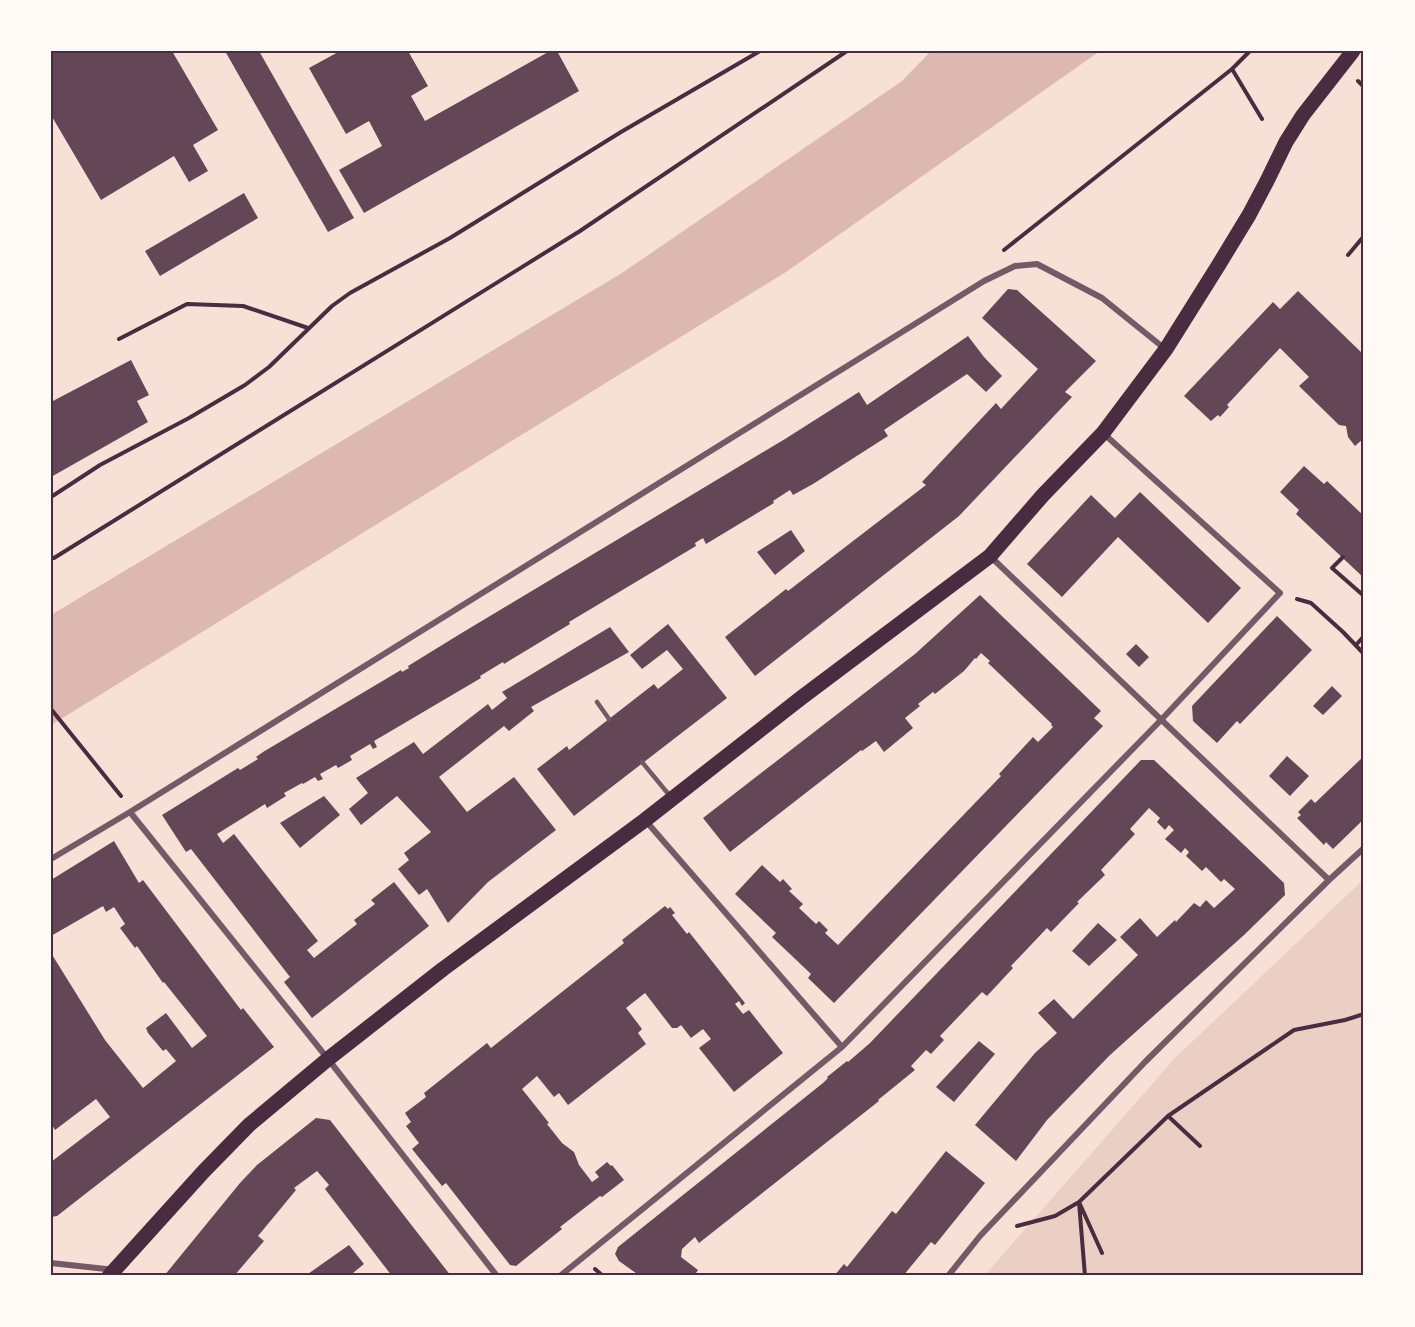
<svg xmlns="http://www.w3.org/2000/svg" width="1415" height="1327" font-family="'Source Sans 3',sans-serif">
  <rect width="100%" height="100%" fill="#f7e1d7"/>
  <!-- green -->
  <path fill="#ebcfc5" d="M 1364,879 L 1364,1276 L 984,1276 L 1175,1058 Z"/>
  <!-- water -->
  <path fill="#dcb8b0" d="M 931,51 L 1100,51 L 786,272 L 51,725 L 51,615 L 622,273 L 902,81 Z"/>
  <!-- building -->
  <path fill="#644757" d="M 51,51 L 172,51 L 218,130 L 193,145 L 208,171 L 189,182 L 174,156 L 101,200 L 51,115 Z
    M 225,51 L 259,51 L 354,218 L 328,232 Z
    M 340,51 L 408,51 L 428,86 L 411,96 L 425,121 L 550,51 L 557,51 L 579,91 L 364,213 L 339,170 L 382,146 L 369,121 L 346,134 L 309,68 Z
    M 244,193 L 258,218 L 160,276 L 145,251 Z
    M 1008,289 L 1017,290 L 1096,361 L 1065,392 L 1072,397 L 959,516 L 755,676 L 725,637 L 786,589 L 788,591 L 926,485 L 922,482 L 996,403 L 1001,409 L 1038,369 L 982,318 Z
    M 1298,291 L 1364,355 L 1364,438 L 1355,446 L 1348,437 L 1346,426 L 1339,425 L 1299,386 L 1309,377 L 1280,348 L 1227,405 L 1229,407 L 1220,417 L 1218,415 L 1211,421 L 1184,396 L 1273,302 L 1280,309 Z
    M 968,336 L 984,357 L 1002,376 L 986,392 L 967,374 L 884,430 L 888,436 L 813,484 L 793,495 L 790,490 L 773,501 L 774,503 L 706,544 L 703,538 L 695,543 L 696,546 L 569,622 L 570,624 L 504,664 L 503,662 L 480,676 L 481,678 L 374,741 L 377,747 L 373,749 L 370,744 L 350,756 L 352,760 L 338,768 L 336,765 L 320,774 L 323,779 L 318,781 L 315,777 L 303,784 L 302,783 L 284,793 L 286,796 L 267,808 L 265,804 L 217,834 L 223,843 L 234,834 L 318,941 L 307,950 L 314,958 L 357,924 L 354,920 L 375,904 L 371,900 L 394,882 L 429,926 L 312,1018 L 284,982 L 290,977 L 191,849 L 186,852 L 162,815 L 238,768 L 240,770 L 258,759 L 256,757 L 263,752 L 401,670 L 402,672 L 409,668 L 408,666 L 460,634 L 785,439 L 859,392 L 867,405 Z
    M 131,360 L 149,395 L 137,401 L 148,422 L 51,477 L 51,402 Z
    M 1304,466 L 1324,484 L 1327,481 L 1364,516 L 1364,578 L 1296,514 L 1299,510 L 1280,492 Z
    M 1140,492 L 1241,588 L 1208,623 L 1118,537 L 1062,597 L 1027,564 L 1091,495 L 1115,518 Z
    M 791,530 L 805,551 L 775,575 L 757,552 Z
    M 980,595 L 1101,711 L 1094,718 L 1103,726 L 834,1003 L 808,978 L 811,974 L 772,937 L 776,933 L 735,894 L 762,865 L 780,882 L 783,879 L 792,889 L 789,891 L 803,904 L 799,908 L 816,924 L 819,921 L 828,930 L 825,933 L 838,945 L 1001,776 L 999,774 L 1033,737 L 1038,742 L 1053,727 L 1051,725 L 1052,724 L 988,663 L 990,661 L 981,653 L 976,659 L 975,658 L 964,671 L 935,694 L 933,692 L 918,704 L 920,706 L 905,718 L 913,728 L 884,752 L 876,741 L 862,751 L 861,750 L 730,852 L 703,818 L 915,654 Z
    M 1277,616 L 1312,650 L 1240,724 L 1237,721 L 1217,743 L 1193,721 L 1192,706 Z
    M 668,624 L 727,698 L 574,816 L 537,769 L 567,746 L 569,750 L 654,684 L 658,689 L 683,669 L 667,650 L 642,669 L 630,655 Z
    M 610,627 L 629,652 L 531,707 L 534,711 L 509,731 L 504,726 L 439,777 L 467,812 L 514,777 L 556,830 L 488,882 L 448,923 L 427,889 L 419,895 L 398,869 L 409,860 L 404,853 L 431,832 L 397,796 L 361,825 L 349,809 L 368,793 L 356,778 L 414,742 L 423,754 L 488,704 L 492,710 L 507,698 L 502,692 Z
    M 1136,644 L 1149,657 L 1139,667 L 1126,654 Z
    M 1332,686 L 1342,696 L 1323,715 L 1313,706 Z
    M 1287,756 L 1309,776 L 1290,796 L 1269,776 Z
    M 1364,756 L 1364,819 L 1333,849 L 1326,842 L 1324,845 L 1297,818 L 1301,815 L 1298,812 L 1311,799 L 1315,803 Z
    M 1141,760 L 1154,760 L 1186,790 L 1284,883 L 1285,895 L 1244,935 L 1110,1055 L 1047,1120 L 1016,1161 L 975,1125 L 1035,1053 L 1057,1033 L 1038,1013 L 1054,999 L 1073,1019 L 1138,955 L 1120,937 L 1140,918 L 1157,937 L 1175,920 L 1176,922 L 1194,903 L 1200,907 L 1206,900 L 1214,908 L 1235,889 L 1224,879 L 1221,882 L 1206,867 L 1202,871 L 1186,856 L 1189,852 L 1185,848 L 1181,853 L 1165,839 L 1174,830 L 1169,825 L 1165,830 L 1157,822 L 1160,818 L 1149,808 L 1130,829 L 1135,834 L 1101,870 L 1105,875 L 1077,902 L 1079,903 L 1051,932 L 1047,928 L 1011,966 L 1013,968 L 987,996 L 982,992 L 940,1036 L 944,1040 L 931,1054 L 926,1050 L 911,1066 L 915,1070 L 878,1100 L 879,1101 L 699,1243 L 695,1237 L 682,1249 L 681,1257 L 698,1270 L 694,1276 L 640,1276 L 619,1261 L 615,1254 L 618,1247 L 823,1083 L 828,1078 L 827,1077 L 847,1061 L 848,1062 L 870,1043 Z
    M 324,796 L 340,815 L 300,848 L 280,823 Z
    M 114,841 L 139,883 L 143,880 L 241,1010 L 243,1008 L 274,1047 L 57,1216 L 51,1217 L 51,1162 L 110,1117 L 96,1099 L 55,1130 L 51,1123 L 51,953 L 105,1040 L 143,1088 L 176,1061 L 166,1049 L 163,1051 L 148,1033 L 146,1028 L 166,1013 L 192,1048 L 207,1036 L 164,982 L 163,983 L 137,946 L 135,948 L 120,928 L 125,924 L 114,907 L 106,912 L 103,906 L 51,936 L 51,880 Z
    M 665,906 L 668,909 L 670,907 L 675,913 L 672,915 L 687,934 L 689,932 L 745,1003 L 742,1006 L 739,1001 L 735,1004 L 743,1014 L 749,1010 L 783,1053 L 734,1092 L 699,1048 L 711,1039 L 703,1029 L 691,1038 L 681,1025 L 677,1028 L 672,1028 L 645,993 L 626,1008 L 642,1029 L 638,1033 L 646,1044 L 568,1105 L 559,1093 L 554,1097 L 537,1076 L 522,1089 L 549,1123 L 547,1124 L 562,1143 L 574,1152 L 579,1165 L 592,1182 L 599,1177 L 595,1172 L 607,1162 L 611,1166 L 612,1165 L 624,1180 L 602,1197 L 600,1196 L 560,1227 L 562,1229 L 516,1266 L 510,1265 L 446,1183 L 442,1186 L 412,1149 L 419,1143 L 406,1126 L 411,1122 L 405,1113 L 426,1097 L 424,1093 L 487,1043 L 491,1048 L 624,943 L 622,940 Z
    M 1098,923 L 1117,940 L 1089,966 L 1072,951 Z
    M 979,1041 L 995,1054 L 954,1102 L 936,1087 Z
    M 316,1118 L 330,1120 L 451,1276 L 392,1276 L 325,1189 L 329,1185 L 317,1171 L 294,1188 L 296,1190 L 258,1236 L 264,1241 L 234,1276 L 225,1275 L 224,1276 L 164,1276 L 240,1183 L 257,1165 Z
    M 946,1151 L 985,1183 L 935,1245 L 931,1242 L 903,1276 L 834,1276 L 844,1264 L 847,1267 L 892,1211 L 896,1214 Z
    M 349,1245 L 364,1264 L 353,1273 L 356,1276 L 305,1276 Z"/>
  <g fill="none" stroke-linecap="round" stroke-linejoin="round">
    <!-- path -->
    <path stroke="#4a2c40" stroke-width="4" d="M 1232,69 L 1262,119
      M 1358,81 L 1364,87
      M 1004,250 L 1232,69 L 1250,51
      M 1348,255 L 1364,236
      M 119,339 L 187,304 L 243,306 L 308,328
      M 51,497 L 100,465 L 189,418 L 245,385 L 269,367 L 332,306 L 350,293 L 450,238 L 621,132 L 760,51
      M 51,557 L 54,558 L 580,231 L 847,51
      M 1343,557 L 1332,568 L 1364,596
      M 1297,599 L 1311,603 L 1343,632 L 1364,654
      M 1356,645 L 1364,636
      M 51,709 L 121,796
      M 1168,1116 L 1200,1146
      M 1017,1226 L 1055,1216 L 1079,1202 L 1102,1253
      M 595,1269 L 603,1276
      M 1085,1276 L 1079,1202 L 1168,1116 L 1294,1030 L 1345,1020 L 1364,1014"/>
    <!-- service -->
    <path stroke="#755966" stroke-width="4.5" d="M 597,702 L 609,719
      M 642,762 L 670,796"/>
    <!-- minor -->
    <path stroke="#755966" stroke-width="6" d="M 991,557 L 1329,880
      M 130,812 L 328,1059 L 497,1276
      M 645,820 L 842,1047
      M 51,859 L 130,812 L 984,281 L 1015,266 L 1037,264 L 1102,298 L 1164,348
      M 51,1263 L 115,1270 L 120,1276
      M 560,1276 L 842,1047 L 1161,720 L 1280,593 L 1103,433
      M 948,1276 L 980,1236 L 1145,1062 L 1329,880 L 1364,848"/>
    <!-- primary -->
    <path stroke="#4a2c40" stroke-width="15" d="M 109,1276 L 204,1171 L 249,1125 L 328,1059 L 443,969 L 645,820 L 801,698 L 990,556 L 1043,495 L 1103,433 L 1166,349 L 1218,266 L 1249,215 L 1267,181 L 1286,142 L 1303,115 L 1353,51"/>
  </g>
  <!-- border -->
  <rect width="1415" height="1327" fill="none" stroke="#fffaf5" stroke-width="105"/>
  <rect x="52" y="52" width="1310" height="1222" fill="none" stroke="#4a2c40" stroke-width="2"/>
</svg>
